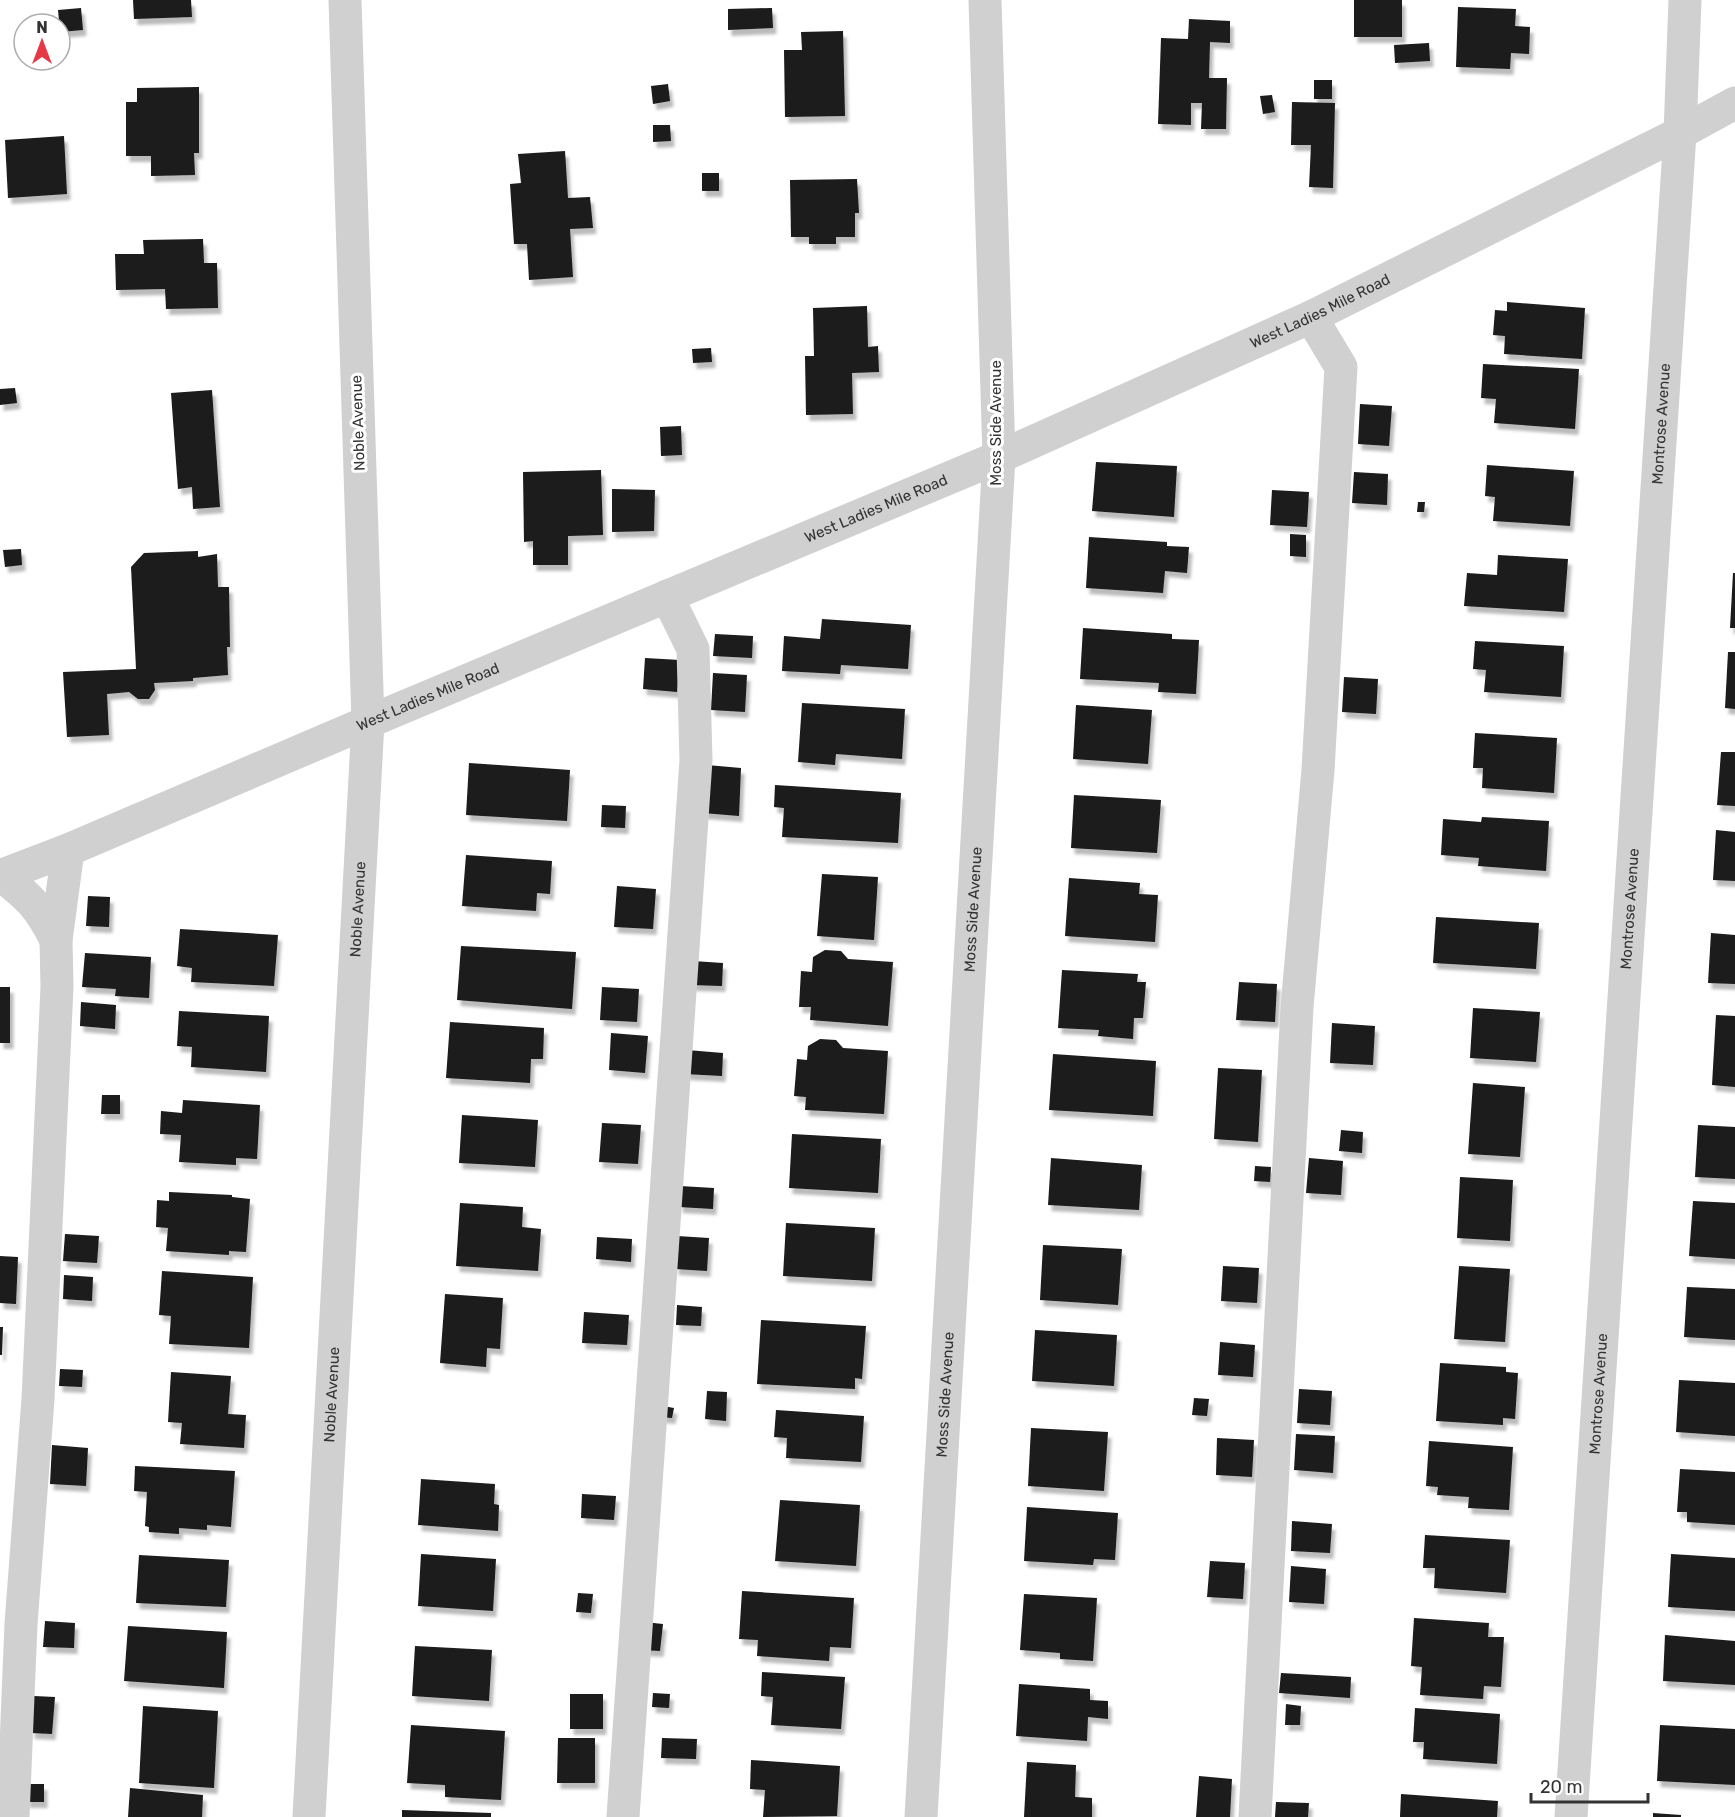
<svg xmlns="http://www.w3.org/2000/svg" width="1735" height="1817" font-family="Rubik,sans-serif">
  <defs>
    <filter id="shadow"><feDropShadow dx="3.5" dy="6" stdDeviation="1.5" flood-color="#0004"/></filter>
  </defs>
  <rect width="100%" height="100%" fill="#fff"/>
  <!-- building -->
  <path fill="#1a1a1a" filter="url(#shadow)" d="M 133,0 L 191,0 L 192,17 L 134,19 Z
    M 1354,0 L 1402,0 L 1402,37 L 1354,37 Z
    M 1458,7 L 1516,9 L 1515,26 L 1530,27 L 1529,54 L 1511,53 L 1510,69 L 1456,67 Z
    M 81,8 L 83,30 L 60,32 L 58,10 Z
    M 772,8 L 773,28 L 728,30 L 728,9 Z
    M 1189,19 L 1230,21 L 1230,43 L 1210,42 L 1209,78 L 1227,78 L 1226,129 L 1201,129 L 1202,103 L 1191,103 L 1191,125 L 1158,124 L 1161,38 L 1188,39 Z
    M 843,31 L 845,116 L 785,117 L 784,50 L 802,50 L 801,32 Z
    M 1429,43 L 1430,61 L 1395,63 L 1394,45 Z
    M 1314,80 L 1332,80 L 1332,99 L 1314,99 Z
    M 668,84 L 670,101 L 653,104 L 651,86 Z
    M 199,87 L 199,153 L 194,153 L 195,175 L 151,176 L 151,156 L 126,156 L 126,102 L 137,102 L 137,88 Z
    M 1272,95 L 1275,112 L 1263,114 L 1260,96 Z
    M 1292,102 L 1335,103 L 1333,188 L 1309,187 L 1311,145 L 1291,145 Z
    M 653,125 L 670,125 L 671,141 L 653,142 Z
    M 64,136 L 67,194 L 8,198 L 5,140 Z
    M 565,151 L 568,198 L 590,197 L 593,228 L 570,229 L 573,277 L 529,280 L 527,244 L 514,244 L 510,184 L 521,183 L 518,154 Z
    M 702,173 L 719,173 L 719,191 L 702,191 Z
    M 857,179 L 859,213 L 855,213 L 855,237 L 836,237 L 836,244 L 809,244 L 809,237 L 791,237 L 790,180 Z
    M 203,239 L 204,263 L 217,263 L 218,308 L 166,309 L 165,289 L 116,290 L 115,254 L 144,254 L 143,240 Z
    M 1507,302 L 1585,308 L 1582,359 L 1504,354 L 1505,336 L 1493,335 L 1495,310 L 1507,311 Z
    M 867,306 L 868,347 L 878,346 L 879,372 L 852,373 L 853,414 L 806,415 L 805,356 L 814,356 L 813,308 Z
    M 711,348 L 712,362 L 693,363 L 692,349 Z
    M 1483,364 L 1579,369 L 1575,429 L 1494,423 L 1496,399 L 1481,398 Z
    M 15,388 L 17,403 L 0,405 L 0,389 Z
    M 212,390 L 220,507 L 193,509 L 192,487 L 178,489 L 171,393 Z
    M 1360,404 L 1392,406 L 1389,446 L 1358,444 Z
    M 681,426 L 682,455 L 661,456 L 660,427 Z
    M 1096,462 L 1177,466 L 1174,517 L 1092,511 Z
    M 1487,465 L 1574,471 L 1570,526 L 1493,521 L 1495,497 L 1485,496 Z
    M 601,470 L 603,535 L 568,536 L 568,565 L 533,565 L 533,541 L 524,542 L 523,472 Z
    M 1354,472 L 1388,474 L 1387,505 L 1352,503 Z
    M 612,489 L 655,490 L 654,531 L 612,532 Z
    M 1272,490 L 1309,492 L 1307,527 L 1270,525 Z
    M 1418,502 L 1425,502 L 1424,512 L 1417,512 Z
    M 1290,534 L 1306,535 L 1306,557 L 1290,556 Z
    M 1089,537 L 1167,542 L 1167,546 L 1189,547 L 1187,573 L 1165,571 L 1163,593 L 1086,588 Z
    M 21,549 L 22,565 L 5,567 L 3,550 Z
    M 198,551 L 198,557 L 217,554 L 218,587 L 229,587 L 230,647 L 227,647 L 228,675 L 193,678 L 193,681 L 154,683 L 155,690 L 149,699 L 138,699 L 129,692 L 107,694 L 109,735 L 67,737 L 63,672 L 136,669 L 131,567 L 144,553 Z
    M 1498,555 L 1568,559 L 1564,612 L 1464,606 L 1467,573 L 1497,575 Z
    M 1733,573 L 1735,573 L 1735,628 L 1730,628 Z
    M 822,619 L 911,625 L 908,669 L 841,665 L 840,674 L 782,671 L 784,636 L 820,639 Z
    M 1083,628 L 1172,634 L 1172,639 L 1199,640 L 1196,694 L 1158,692 L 1159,683 L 1080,679 Z
    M 715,634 L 753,636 L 752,658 L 713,656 Z
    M 1475,641 L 1564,646 L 1561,697 L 1484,692 L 1486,670 L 1473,669 Z
    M 1728,652 L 1735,652 L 1735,709 L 1725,708 Z
    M 645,658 L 680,660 L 677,692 L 643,689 Z
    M 713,673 L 747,675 L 745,712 L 711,710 Z
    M 1344,677 L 1378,679 L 1376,714 L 1342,712 Z
    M 802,703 L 905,709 L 902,759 L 836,754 L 835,765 L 798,762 Z
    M 1076,705 L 1152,710 L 1148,764 L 1073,759 Z
    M 1475,733 L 1557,738 L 1554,793 L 1482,788 L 1483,768 L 1473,768 Z
    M 1721,752 L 1735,752 L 1735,806 L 1717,805 Z
    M 469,763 L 570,770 L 567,821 L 466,815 Z
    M 707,765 L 741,768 L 739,816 L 703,813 Z
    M 775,785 L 901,793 L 898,843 L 782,837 L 784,808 L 774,807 Z
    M 1074,795 L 1161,800 L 1157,853 L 1071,848 Z
    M 602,805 L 626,806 L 625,828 L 601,827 Z
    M 1482,817 L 1549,821 L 1546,871 L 1478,866 L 1479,858 L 1441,855 L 1443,819 L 1481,822 Z
    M 1716,830 L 1735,832 L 1735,881 L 1713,880 Z
    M 466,855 L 552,861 L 550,894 L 537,893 L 536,911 L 462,906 Z
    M 822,874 L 878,877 L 874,940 L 817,936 Z
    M 1069,878 L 1140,883 L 1139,894 L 1158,895 L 1155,942 L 1065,936 Z
    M 617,886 L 656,889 L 653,929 L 614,927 Z
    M 88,896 L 110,897 L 109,927 L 86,926 Z
    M 1436,917 L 1539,923 L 1536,969 L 1433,963 Z
    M 180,929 L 278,935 L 274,986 L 191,982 L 192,968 L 177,966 Z
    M 1711,933 L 1735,935 L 1735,984 L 1708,983 Z
    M 461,946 L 576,952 L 572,1009 L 457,1000 Z
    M 825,950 L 841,951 L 848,959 L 893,962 L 888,1026 L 810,1020 L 811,1007 L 799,1007 L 801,971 L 812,972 L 813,957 Z
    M 85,953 L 151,957 L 149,998 L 115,996 L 116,989 L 82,987 Z
    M 693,961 L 723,963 L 722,986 L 691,985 Z
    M 1062,970 L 1138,974 L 1137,982 L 1146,982 L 1143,1018 L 1134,1018 L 1133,1039 L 1098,1036 L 1099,1030 L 1058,1028 Z
    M 1239,982 L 1277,984 L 1275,1022 L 1236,1020 Z
    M 0,987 L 10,987 L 10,1043 L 0,1043 Z
    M 602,987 L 639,989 L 637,1022 L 600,1020 Z
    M 81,1002 L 116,1005 L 115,1029 L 80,1026 Z
    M 1473,1008 L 1540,1012 L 1536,1062 L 1470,1058 Z
    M 179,1011 L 269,1016 L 266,1072 L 191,1067 L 192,1047 L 177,1046 Z
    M 1716,1015 L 1735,1016 L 1735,1087 L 1712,1085 Z
    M 450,1022 L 544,1028 L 543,1059 L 531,1059 L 530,1083 L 446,1078 Z
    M 1332,1023 L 1375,1026 L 1373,1065 L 1330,1063 Z
    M 611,1033 L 648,1036 L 645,1073 L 609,1070 Z
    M 820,1039 L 836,1040 L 843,1048 L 888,1051 L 884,1114 L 805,1110 L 806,1097 L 794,1096 L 797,1059 L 807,1060 L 808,1046 Z
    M 687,1050 L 723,1053 L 722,1076 L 685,1074 Z
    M 1053,1054 L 1156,1061 L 1153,1116 L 1049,1110 Z
    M 1218,1068 L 1262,1070 L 1258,1142 L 1214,1139 Z
    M 1473,1083 L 1525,1087 L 1520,1157 L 1468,1154 Z
    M 102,1095 L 120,1095 L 120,1114 L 101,1114 Z
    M 183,1100 L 260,1105 L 257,1159 L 236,1158 L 236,1165 L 179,1162 L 181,1135 L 160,1134 L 161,1111 L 182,1113 Z
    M 462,1115 L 538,1120 L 535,1167 L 459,1163 Z
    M 602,1123 L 641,1125 L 638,1164 L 599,1162 Z
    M 1698,1125 L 1735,1127 L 1735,1179 L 1695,1177 Z
    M 1341,1130 L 1363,1132 L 1362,1153 L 1339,1151 Z
    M 792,1134 L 881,1139 L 878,1193 L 789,1188 Z
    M 1051,1158 L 1142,1165 L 1139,1210 L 1048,1205 Z
    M 1309,1158 L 1343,1161 L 1341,1195 L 1306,1193 Z
    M 1255,1166 L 1271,1167 L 1270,1182 L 1254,1181 Z
    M 1460,1177 L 1513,1180 L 1510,1241 L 1457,1238 Z
    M 680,1186 L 714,1188 L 713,1209 L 679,1207 Z
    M 169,1192 L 232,1195 L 232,1197 L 250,1199 L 246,1252 L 229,1251 L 229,1255 L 166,1251 L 168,1228 L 156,1227 L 157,1200 L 169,1201 Z
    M 1693,1201 L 1735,1203 L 1735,1259 L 1689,1256 Z
    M 460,1203 L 523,1207 L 522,1227 L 541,1229 L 538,1271 L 456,1266 Z
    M 786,1223 L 875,1228 L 872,1281 L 783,1276 Z
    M 65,1234 L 99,1236 L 97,1263 L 63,1261 Z
    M 677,1236 L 709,1238 L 707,1271 L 675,1269 Z
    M 597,1237 L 632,1239 L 631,1262 L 596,1259 Z
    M 1043,1245 L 1122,1249 L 1118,1305 L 1040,1300 Z
    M 0,1256 L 18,1257 L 16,1304 L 0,1303 Z
    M 1223,1266 L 1259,1268 L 1257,1303 L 1221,1301 Z
    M 1459,1266 L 1510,1269 L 1505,1342 L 1454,1339 Z
    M 162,1271 L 253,1277 L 249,1348 L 169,1344 L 171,1316 L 159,1315 Z
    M 64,1275 L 93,1277 L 92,1301 L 63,1299 Z
    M 1687,1287 L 1735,1289 L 1735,1340 L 1684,1337 Z
    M 445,1294 L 503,1298 L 500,1349 L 487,1348 L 486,1367 L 440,1363 Z
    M 677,1305 L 702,1307 L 701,1326 L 676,1325 Z
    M 584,1312 L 629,1315 L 627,1345 L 582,1343 Z
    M 761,1320 L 866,1326 L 862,1379 L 855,1378 L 855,1389 L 757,1384 Z
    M 0,1327 L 3,1327 L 2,1355 L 0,1355 Z
    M 1035,1330 L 1117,1335 L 1114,1386 L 1032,1381 Z
    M 1220,1342 L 1255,1345 L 1253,1377 L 1218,1375 Z
    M 1440,1363 L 1506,1367 L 1506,1372 L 1518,1373 L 1515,1419 L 1503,1418 L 1503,1425 L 1436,1421 Z
    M 60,1369 L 83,1370 L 82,1387 L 59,1386 Z
    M 171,1372 L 231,1376 L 228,1414 L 246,1415 L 244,1448 L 180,1444 L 182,1423 L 168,1422 Z
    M 1679,1380 L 1735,1383 L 1735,1436 L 1676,1432 Z
    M 1299,1389 L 1332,1391 L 1330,1425 L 1297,1423 Z
    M 707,1391 L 727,1392 L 726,1421 L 705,1419 Z
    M 1194,1398 L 1209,1399 L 1207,1416 L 1192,1415 Z
    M 663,1406 L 674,1408 L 672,1418 L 661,1417 Z
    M 776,1410 L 864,1416 L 861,1462 L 786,1458 L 787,1438 L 774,1437 Z
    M 1031,1428 L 1108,1432 L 1104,1491 L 1028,1486 Z
    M 1296,1434 L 1335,1436 L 1333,1473 L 1294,1470 Z
    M 1217,1438 L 1254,1440 L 1252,1477 L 1216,1475 Z
    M 1429,1441 L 1513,1447 L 1509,1510 L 1468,1508 L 1469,1497 L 1437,1495 L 1438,1487 L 1426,1486 Z
    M 52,1445 L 88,1448 L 86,1486 L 50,1484 Z
    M 135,1466 L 235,1471 L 231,1527 L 207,1525 L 207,1530 L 179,1528 L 179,1534 L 149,1532 L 149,1527 L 145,1526 L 147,1492 L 134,1491 Z
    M 1680,1469 L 1735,1472 L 1735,1525 L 1687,1522 L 1687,1512 L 1677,1512 Z
    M 421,1479 L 495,1484 L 494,1504 L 499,1505 L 498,1531 L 418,1525 Z
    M 582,1494 L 616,1496 L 614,1520 L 581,1518 Z
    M 780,1500 L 860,1505 L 856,1566 L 775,1561 Z
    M 1027,1507 L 1118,1513 L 1115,1560 L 1094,1559 L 1093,1565 L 1024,1561 Z
    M 1292,1521 L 1332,1524 L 1330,1553 L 1291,1551 Z
    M 1425,1535 L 1510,1540 L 1506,1593 L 1434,1588 L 1435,1568 L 1423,1568 Z
    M 421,1554 L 496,1559 L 493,1611 L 418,1606 Z
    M 1671,1554 L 1735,1558 L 1735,1611 L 1668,1607 Z
    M 139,1555 L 229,1560 L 226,1607 L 136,1603 Z
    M 1210,1561 L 1245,1563 L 1243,1599 L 1207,1597 Z
    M 1291,1566 L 1326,1569 L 1324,1604 L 1289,1602 Z
    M 742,1591 L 854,1598 L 851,1648 L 830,1647 L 829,1661 L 757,1656 L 758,1640 L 739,1639 Z
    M 578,1593 L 593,1594 L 591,1613 L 576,1612 Z
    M 1024,1594 L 1097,1598 L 1093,1661 L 1060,1659 L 1060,1653 L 1020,1650 Z
    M 1414,1618 L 1489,1623 L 1488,1637 L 1504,1637 L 1501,1687 L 1484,1686 L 1483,1699 L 1420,1695 L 1422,1667 L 1411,1666 Z
    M 45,1621 L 75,1623 L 74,1648 L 43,1647 Z
    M 644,1622 L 663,1624 L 660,1651 L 641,1650 Z
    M 128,1626 L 227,1632 L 224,1688 L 124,1681 Z
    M 1665,1635 L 1735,1641 L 1735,1685 L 1663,1681 Z
    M 415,1646 L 492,1650 L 489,1701 L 412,1696 Z
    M 762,1672 L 845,1677 L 841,1729 L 771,1725 L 773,1697 L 761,1696 Z
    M 1281,1673 L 1351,1677 L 1350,1698 L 1279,1693 Z
    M 1019,1684 L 1090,1689 L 1090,1700 L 1108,1701 L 1108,1719 L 1088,1717 L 1087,1741 L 1016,1736 Z
    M 653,1693 L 670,1694 L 669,1708 L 652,1707 Z
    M 570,1694 L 603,1694 L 603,1729 L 570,1729 Z
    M 34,1696 L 55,1697 L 52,1734 L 31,1733 Z
    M 1286,1704 L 1301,1706 L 1300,1725 L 1285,1725 Z
    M 143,1706 L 218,1711 L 214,1788 L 139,1783 Z
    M 1415,1708 L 1500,1714 L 1497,1764 L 1423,1759 L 1424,1742 L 1413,1742 Z
    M 411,1725 L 505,1731 L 501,1800 L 445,1797 L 445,1785 L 407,1783 Z
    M 1660,1725 L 1735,1729 L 1735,1785 L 1657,1781 Z
    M 558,1738 L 595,1738 L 595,1783 L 557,1783 Z
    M 662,1738 L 697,1739 L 696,1759 L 661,1758 Z
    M 751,1760 L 840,1766 L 837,1816 L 763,1817 L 765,1790 L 750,1789 Z
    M 1027,1762 L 1076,1765 L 1075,1797 L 1092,1798 L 1092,1817 L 1024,1817 Z
    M 1199,1776 L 1232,1779 L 1230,1817 L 1196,1817 Z
    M 26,1784 L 44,1784 L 44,1802 L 26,1802 Z
    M 130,1788 L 203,1795 L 202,1817 L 128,1817 Z
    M 1401,1794 L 1498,1801 L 1497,1817 L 1400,1817 Z
    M 1276,1802 L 1309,1803 L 1308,1817 L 1275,1817 Z
    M 402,1810 L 491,1813 L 491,1817 L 402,1817 Z
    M 1653,1813 L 1681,1815 L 1681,1817 L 1653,1817 Z"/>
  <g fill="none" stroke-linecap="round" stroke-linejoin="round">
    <!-- minor -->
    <g stroke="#d0d0d0" stroke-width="33">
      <path d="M 1,875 C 30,898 39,906 56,940"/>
      <path id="s1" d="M 0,876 L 68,850 L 368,722 L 999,457 L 1311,317 L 1680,133 L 1735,103"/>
      <path d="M 13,1817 L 21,1624 L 38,1399 L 57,987 L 56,940 L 68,850"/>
      <path id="s2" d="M 309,1817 L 368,722 L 345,0"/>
      <path d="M 623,1817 L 696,760 L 693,649 L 667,596"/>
      <path id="s3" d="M 921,1817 L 999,457 L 985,0"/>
      <path d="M 1255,1817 L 1297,1007 L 1318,770 L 1341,367 L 1311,317"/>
      <path id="s4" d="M 1571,1817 L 1680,133 L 1685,0"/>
    </g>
  </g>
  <g text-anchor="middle" stroke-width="6" stroke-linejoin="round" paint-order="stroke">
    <!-- street labels -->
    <g font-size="15" fill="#333" stroke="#fff">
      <text dy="5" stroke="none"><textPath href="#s1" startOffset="1436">West Ladies Mile Road</textPath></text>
      <text transform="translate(358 423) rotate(-92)" y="5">Noble Avenue</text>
      <text transform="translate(996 423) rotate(-90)" y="5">Moss Side Avenue</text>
      <text dy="5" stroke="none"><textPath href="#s4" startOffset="1396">Montrose Avenue</textPath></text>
      <text dy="5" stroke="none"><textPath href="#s1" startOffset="950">West Ladies Mile Road</textPath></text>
      <text dy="5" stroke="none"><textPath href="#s1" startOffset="464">West Ladies Mile Road</textPath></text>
      <text dy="5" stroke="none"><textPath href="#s2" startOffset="909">Noble Avenue</textPath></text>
      <text dy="5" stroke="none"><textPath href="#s3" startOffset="909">Moss Side Avenue</textPath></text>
      <text dy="5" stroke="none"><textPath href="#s4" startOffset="910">Montrose Avenue</textPath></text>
      <text dy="5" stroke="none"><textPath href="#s2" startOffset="423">Noble Avenue</textPath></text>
      <text dy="5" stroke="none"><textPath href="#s3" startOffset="423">Moss Side Avenue</textPath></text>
      <text dy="5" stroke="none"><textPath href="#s4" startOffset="424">Montrose Avenue</textPath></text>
    </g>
  </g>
  <!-- north arrow -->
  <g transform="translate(42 42)"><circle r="28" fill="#ffffff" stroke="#adadad" stroke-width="1.5"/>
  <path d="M0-4.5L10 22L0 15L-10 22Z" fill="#e63946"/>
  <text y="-9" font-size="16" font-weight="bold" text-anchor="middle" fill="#333333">N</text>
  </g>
  <!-- scale -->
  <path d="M1531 1793v9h117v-9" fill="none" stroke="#333333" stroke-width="3"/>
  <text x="1540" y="1793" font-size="18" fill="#333333" stroke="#ffffff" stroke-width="4.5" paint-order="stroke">20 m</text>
</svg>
